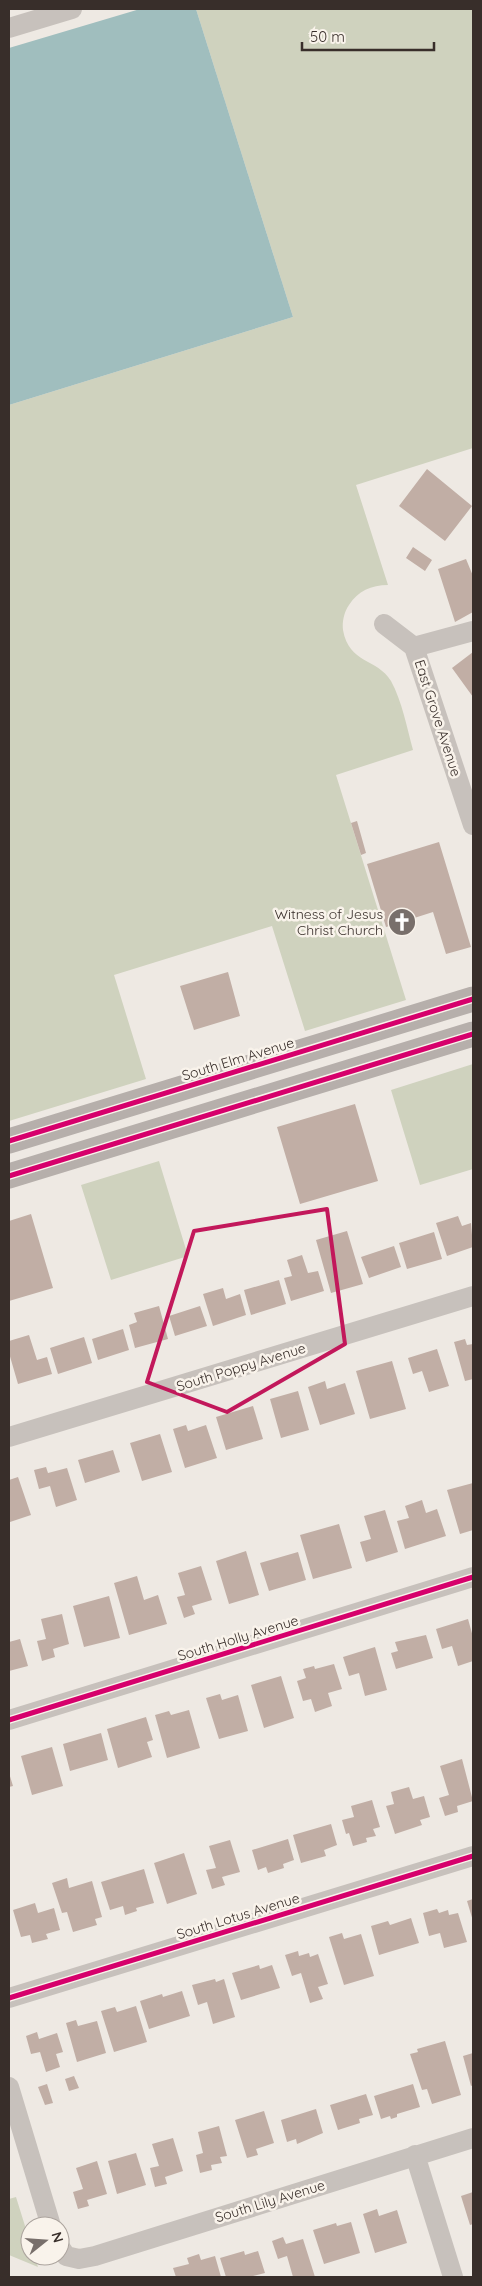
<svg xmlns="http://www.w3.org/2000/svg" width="482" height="2286" font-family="Quicksand,sans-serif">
  <rect width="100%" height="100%" fill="#eee9e3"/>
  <!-- green -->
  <path fill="#cfd2be" d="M 196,9 L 473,9 L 473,448 L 356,485 L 388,585 C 371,585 358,591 349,605 C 344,612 342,622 343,630 C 349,664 377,658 391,681 C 402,701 407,728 413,750 L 336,775 L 406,1000 L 305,1031 L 272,926 L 114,975 L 146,1079 L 9,1121 L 9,405 L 293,317 Z
    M 473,1064 L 473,1169 L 420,1185 L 391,1090 Z
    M 159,1161 L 188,1256 L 111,1280 L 81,1185 Z
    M 16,2197 L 30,2242 L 30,2256 L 34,2256 L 38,2267 L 9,2255 L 9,2199 Z"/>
  <!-- water -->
  <path fill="#a0bebe" d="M 140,9 L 196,9 L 293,317 L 9,405 L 9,48 Z"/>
  <!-- building -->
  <path fill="#c1aea5" d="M 427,469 L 472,506 L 445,541 L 399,506 Z
    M 413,547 L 432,560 L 425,571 L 406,558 Z
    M 466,559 L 473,576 L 473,612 L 455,622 L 438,569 Z
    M 473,652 L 473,697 L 452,668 Z
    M 357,821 L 366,853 L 361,855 L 351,823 Z
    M 439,842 L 471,947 L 446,954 L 433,912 L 386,927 L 367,864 Z
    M 228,972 L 240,1016 L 194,1030 L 180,986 Z
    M 355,1104 L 378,1181 L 300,1204 L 277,1127 Z
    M 31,1214 L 53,1288 L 9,1301 L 9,1221 Z
    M 458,1216 L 462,1226 L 471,1223 L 473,1247 L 447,1256 L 436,1223 Z
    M 347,1231 L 363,1284 L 331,1293 L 316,1240 Z
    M 434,1232 L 442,1259 L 407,1269 L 399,1243 Z
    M 394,1246 L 401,1267 L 369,1278 L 361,1257 Z
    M 302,1255 L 308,1273 L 318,1271 L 324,1291 L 291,1301 L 284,1278 L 292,1276 L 287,1260 Z
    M 279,1280 L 286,1304 L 251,1315 L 244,1290 Z
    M 223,1288 L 226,1299 L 240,1294 L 246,1315 L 213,1326 L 203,1294 Z
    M 159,1306 L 168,1339 L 135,1348 L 129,1325 L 137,1322 L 134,1313 Z
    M 200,1306 L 207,1326 L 175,1336 L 169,1316 Z
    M 123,1329 L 129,1350 L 98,1360 L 92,1339 Z
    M 29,1335 L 37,1360 L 47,1357 L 52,1374 L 18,1384 L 9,1353 L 9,1341 Z
    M 84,1337 L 92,1363 L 58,1374 L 50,1348 Z
    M 465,1339 L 467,1345 L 473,1344 L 473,1379 L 465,1381 L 454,1342 Z
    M 437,1349 L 449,1386 L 429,1392 L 422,1371 L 413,1374 L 408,1358 Z
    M 392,1361 L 406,1409 L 370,1419 L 356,1371 Z
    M 325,1381 L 327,1389 L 345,1383 L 355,1414 L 320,1425 L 308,1387 Z
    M 298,1391 L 309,1430 L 281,1438 L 270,1399 Z
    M 253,1406 L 263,1439 L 226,1450 L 216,1417 Z
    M 186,1425 L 188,1431 L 206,1425 L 217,1458 L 185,1468 L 173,1429 Z
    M 160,1434 L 172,1472 L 142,1481 L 130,1443 Z
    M 113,1450 L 120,1472 L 85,1483 L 78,1460 Z
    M 46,1467 L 48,1473 L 67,1468 L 77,1500 L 56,1507 L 50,1486 L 39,1489 L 34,1470 Z
    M 18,1477 L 31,1515 L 10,1522 L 9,1480 Z
    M 473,1483 L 473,1530 L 460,1534 L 447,1490 Z
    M 422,1500 L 426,1513 L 437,1509 L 446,1536 L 405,1549 L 397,1521 L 409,1518 L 405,1506 Z
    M 385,1510 L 398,1552 L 366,1562 L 360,1542 L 371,1539 L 364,1516 Z
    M 339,1524 L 352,1568 L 313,1579 L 300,1535 Z
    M 246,1551 L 259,1595 L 229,1604 L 216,1561 Z
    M 298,1552 L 306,1580 L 269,1591 L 260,1563 Z
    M 201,1566 L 212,1600 L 192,1606 L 195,1614 L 184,1618 L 177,1597 L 185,1595 L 178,1573 Z
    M 137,1576 L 144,1600 L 158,1595 L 167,1624 L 129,1635 L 114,1583 Z
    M 109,1596 L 120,1638 L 84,1647 L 73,1606 Z
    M 62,1614 L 69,1644 L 53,1649 L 55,1657 L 42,1661 L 37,1641 L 46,1639 L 41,1619 Z
    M 468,1619 L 473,1637 L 473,1661 L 458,1666 L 452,1646 L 442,1649 L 436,1629 Z
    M 426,1635 L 433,1658 L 396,1669 L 391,1653 L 398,1651 L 395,1642 Z
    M 20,1639 L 28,1666 L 9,1671 L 9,1642 Z
    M 375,1647 L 387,1690 L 365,1696 L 359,1673 L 349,1676 L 343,1657 Z
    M 334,1664 L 342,1689 L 328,1693 L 332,1706 L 315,1712 L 311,1699 L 303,1701 L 297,1681 L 306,1678 L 303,1669 L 314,1666 L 315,1669 Z
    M 281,1676 L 294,1718 L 264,1728 L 251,1685 Z
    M 220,1694 L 222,1700 L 238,1695 L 248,1731 L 219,1739 L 206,1698 Z
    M 189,1710 L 200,1748 L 167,1758 L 155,1715 L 169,1711 L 171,1715 Z
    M 146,1717 L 153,1740 L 147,1742 L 152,1757 L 118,1768 L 107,1729 Z
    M 101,1733 L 108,1760 L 70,1771 L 63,1744 Z
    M 52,1747 L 63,1786 L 32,1795 L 21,1756 Z
    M 462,1759 L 473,1801 L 457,1806 L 458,1812 L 445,1816 L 439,1798 L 449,1795 L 440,1766 Z
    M 9,1773 L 13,1786 L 9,1787 Z
    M 409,1787 L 413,1799 L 424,1796 L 430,1817 L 420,1820 L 422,1825 L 395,1834 L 386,1806 L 394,1804 L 391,1792 Z
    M 372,1800 L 380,1827 L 373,1829 L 376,1836 L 366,1838 L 367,1842 L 353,1846 L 349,1833 L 346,1834 L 342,1820 L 354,1817 L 351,1806 Z
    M 331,1824 L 337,1845 L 324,1850 L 326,1856 L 301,1863 L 293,1835 Z
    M 288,1839 L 294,1860 L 283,1864 L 284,1868 L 268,1873 L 266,1867 L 258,1870 L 252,1850 Z
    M 230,1840 L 240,1872 L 222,1877 L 225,1885 L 212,1889 L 206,1870 L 216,1868 L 209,1846 Z
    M 184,1853 L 197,1894 L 167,1904 L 154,1863 Z
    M 144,1869 L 154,1903 L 136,1908 L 137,1911 L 125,1915 L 123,1906 L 110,1910 L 101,1882 Z
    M 67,1878 L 69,1888 L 92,1881 L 102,1917 L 95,1919 L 97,1925 L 73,1932 L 67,1912 L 62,1913 L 52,1883 Z
    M 473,1899 L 473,1921 L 467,1901 Z
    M 35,1903 L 38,1913 L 54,1908 L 60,1930 L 46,1934 L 48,1939 L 32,1943 L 30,1935 L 21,1937 L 13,1910 Z
    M 437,1909 L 439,1913 L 448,1910 L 449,1915 L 458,1913 L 467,1942 L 444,1948 L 440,1933 L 429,1936 L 423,1913 Z
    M 411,1918 L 419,1943 L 379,1955 L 371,1926 L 388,1921 L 390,1925 Z
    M 342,1933 L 344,1939 L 361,1934 L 374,1976 L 344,1985 L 329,1937 Z
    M 298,1951 L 299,1956 L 309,1953 L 310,1957 L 318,1954 L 328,1984 L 318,1987 L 323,1999 L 310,2003 L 301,1973 L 292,1976 L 285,1955 Z
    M 259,1965 L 260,1969 L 272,1965 L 280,1988 L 241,2000 L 232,1973 Z
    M 215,1979 L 216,1982 L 224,1979 L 235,2017 L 213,2024 L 207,2002 L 198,2005 L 192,1985 Z
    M 182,1991 L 190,2016 L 149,2029 L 140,2001 L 162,1994 L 163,1997 Z
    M 136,2006 L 147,2042 L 114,2052 L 101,2011 L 115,2007 L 117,2012 Z
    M 76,2020 L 78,2026 L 97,2021 L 106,2053 L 77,2062 L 66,2023 Z
    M 37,2032 L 39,2039 L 57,2033 L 63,2052 L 56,2054 L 60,2067 L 46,2072 L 40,2052 L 31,2054 L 26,2036 Z
    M 445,2041 L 461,2095 L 432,2104 L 427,2089 L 422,2090 L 410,2054 L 418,2052 L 417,2049 Z
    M 473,2053 L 473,2085 L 471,2086 L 463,2056 Z
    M 74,2076 L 79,2088 L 69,2091 L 65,2079 Z
    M 47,2084 L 53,2103 L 45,2105 L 38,2087 Z
    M 413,2084 L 420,2107 L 397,2114 L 397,2117 L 391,2119 L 390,2116 L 381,2119 L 374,2096 Z
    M 366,2094 L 373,2115 L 359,2119 L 360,2123 L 338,2130 L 330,2105 Z
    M 316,2109 L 323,2133 L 297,2144 L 296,2139 L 287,2142 L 281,2120 Z
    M 264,2111 L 274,2143 L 256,2149 L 258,2155 L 247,2158 L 235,2120 Z
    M 219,2126 L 227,2156 L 220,2157 L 222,2163 L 211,2165 L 212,2170 L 200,2173 L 196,2155 L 203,2153 L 198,2132 Z
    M 173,2138 L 183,2171 L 165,2177 L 167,2184 L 155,2187 L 150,2168 L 159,2166 L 152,2144 Z
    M 136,2153 L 146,2185 L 117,2194 L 108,2161 Z
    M 97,2161 L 107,2194 L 87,2200 L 89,2206 L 78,2209 L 73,2192 L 83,2189 L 76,2168 Z
    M 473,2192 L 473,2224 L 470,2225 L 461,2196 Z
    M 377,2209 L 379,2216 L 397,2210 L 407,2243 L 375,2253 L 363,2214 Z
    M 351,2222 L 360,2253 L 324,2264 L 313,2230 L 336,2223 L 337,2226 Z
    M 283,2237 L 286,2244 L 303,2239 L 315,2277 L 293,2277 L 287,2256 L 278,2259 L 272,2241 Z
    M 244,2251 L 245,2255 L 258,2251 L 265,2273 L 249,2277 L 226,2277 L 220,2258 Z
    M 199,2254 L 201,2260 L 215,2256 L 221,2277 L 176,2277 L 173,2268 L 189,2264 L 187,2258 Z"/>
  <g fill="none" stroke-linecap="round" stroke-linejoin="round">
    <!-- minor -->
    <path stroke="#c7c1bc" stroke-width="20" d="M 9,28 L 72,9
      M 384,624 L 414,647 L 473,825
      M 414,647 L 473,631
      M 9,1437 L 473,1296
      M 9,1720 L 473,1577
      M 9,1998 L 473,1856
      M 9,2087 L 51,2226
      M 415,2155 L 453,2277
      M 60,2247 L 66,2256 L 79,2259 L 95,2256 L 473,2138"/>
    <!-- major -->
    <path stroke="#b6afab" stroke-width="25" d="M 9,1141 L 473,999
      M 9,1176 L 473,1034"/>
    <defs>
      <path id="cycleway" d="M 9,1141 L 473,999
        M 9,1176 L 473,1034
        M 9,1720 L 473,1577
        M 9,1998 L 473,1856"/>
    </defs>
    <!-- cycleway casing -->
    <use href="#cycleway" stroke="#f9f3eb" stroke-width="8"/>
    <!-- cycleway -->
    <use href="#cycleway" stroke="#d6006c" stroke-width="5"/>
  </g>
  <!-- marked area -->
  <path fill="none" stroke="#c2185b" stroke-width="4" stroke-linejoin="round" d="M 327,1209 L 345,1344 L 227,1412 L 147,1382 L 194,1231 Z"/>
  <!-- icons -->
  <defs>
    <symbol id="church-disc" viewBox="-11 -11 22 22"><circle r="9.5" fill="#786f6b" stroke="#f9f3eb"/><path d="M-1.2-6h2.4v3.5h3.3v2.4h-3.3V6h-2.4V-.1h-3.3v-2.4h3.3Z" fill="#fff"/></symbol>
  </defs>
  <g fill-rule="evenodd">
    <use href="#church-disc" x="386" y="906" width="32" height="32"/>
  </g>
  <g text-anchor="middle" stroke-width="5" stroke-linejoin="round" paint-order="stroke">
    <!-- street labels -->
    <g font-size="14" fill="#382e2a" stroke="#f9f3eb">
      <text transform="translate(438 718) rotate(72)" y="5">East Grove Avenue</text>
      <text transform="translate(238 1059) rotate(-17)" y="5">South Elm Avenue</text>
      <text transform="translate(241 1367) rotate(-17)" y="5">South Poppy Avenue</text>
      <text transform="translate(238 1638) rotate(-17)" y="5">South Holly Avenue</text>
      <text transform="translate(238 1916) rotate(-17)" y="5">South Lotus Avenue</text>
      <text transform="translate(270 2201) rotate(-17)" y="5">South Lily Avenue</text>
    </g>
    <!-- poi labels -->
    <g font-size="14" fill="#382e2a" stroke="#f9f3eb" text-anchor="end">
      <text x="383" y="919">Witness of Jesus<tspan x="383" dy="16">Christ Church</tspan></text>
    </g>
  </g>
  <!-- border -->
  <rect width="482" height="2286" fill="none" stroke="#382e2a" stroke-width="20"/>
  <!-- north arrow -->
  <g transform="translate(45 2241) rotate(73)"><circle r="24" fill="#f9f3eb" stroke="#aca49e"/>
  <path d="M0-4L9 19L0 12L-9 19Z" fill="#786f6b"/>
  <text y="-8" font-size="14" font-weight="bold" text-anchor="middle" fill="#382e2a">N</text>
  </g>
  <!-- scale -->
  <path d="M302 42v8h132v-8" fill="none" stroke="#382e2a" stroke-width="2.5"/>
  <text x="310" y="42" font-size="15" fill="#382e2a" stroke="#f9f3eb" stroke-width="4" paint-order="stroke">50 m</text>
</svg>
